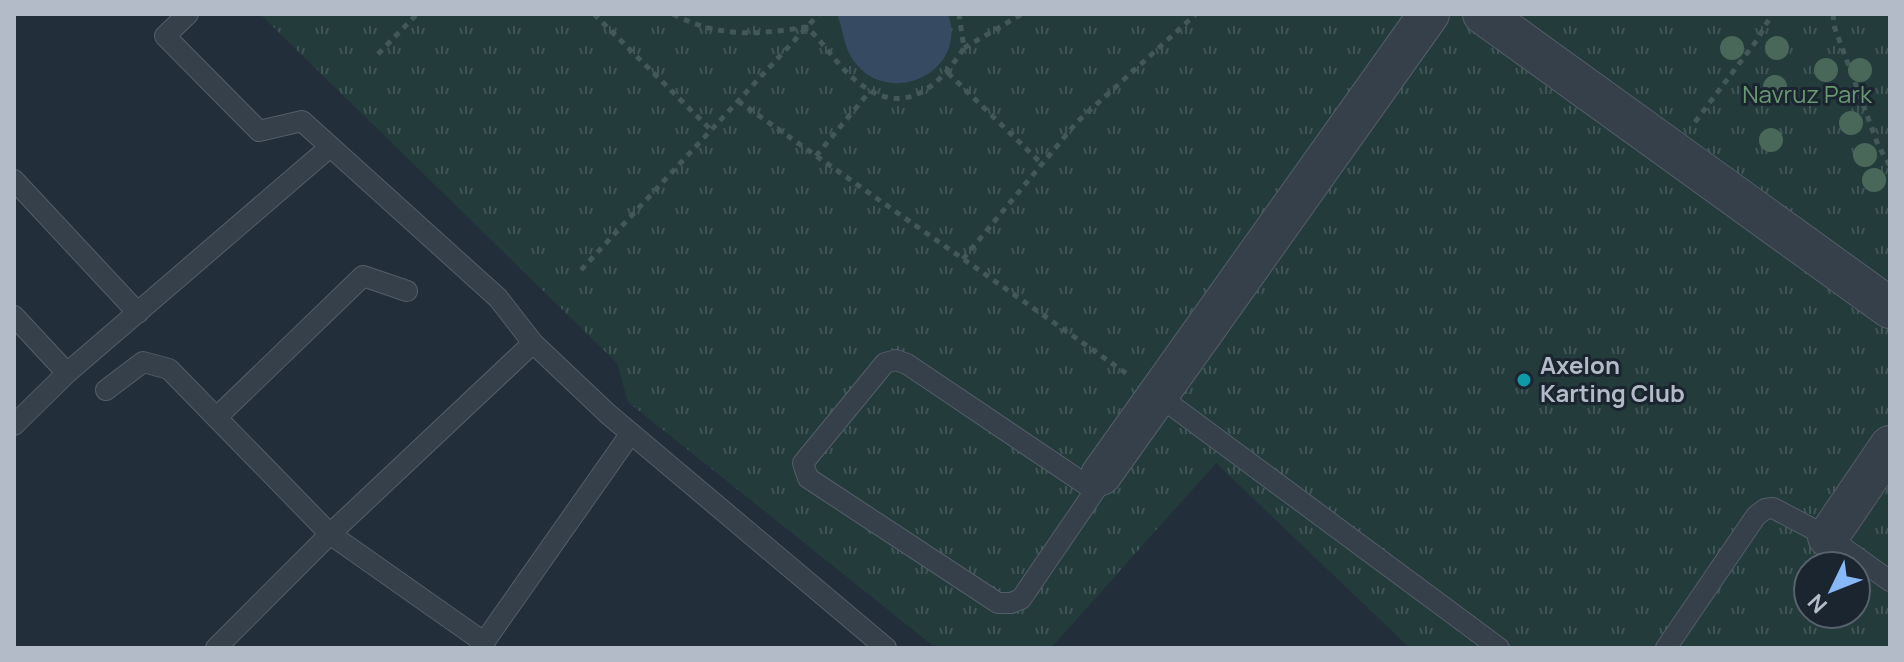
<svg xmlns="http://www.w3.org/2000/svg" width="1904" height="662" font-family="Manrope,sans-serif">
  <defs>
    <pattern id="park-tufts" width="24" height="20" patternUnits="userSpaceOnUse" patternTransform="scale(2)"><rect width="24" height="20" fill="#243b3c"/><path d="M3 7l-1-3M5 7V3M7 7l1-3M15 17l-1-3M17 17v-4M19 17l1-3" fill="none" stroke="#415557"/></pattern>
  </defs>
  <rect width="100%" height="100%" fill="#232e3b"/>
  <!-- park -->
  <path fill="url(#park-tufts)" fill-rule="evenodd" d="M 260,14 L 1890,14 L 1890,648 L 1410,648 L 1216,463 L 1051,648 L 948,648 L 932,645 L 628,402 L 617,363 ZM 1808,566 L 1856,566 L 1856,614 L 1808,614 Z"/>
  <!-- water -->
  <path fill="#364b62" d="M 837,14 L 948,14 C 969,72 888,110 853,60 C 844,47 843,29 837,14 Z"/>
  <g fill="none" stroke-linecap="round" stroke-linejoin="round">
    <defs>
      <path id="lane" d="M 188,14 L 165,36 L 259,131 L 302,121 L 498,298 L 533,343 L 608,414 L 886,648
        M 14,180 L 138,313
        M 14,316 L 67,373
        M 106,390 L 143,362 L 169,369 L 330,534 L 485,643
        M 1159,396 L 1499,648
        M 218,416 L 363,276 L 407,291
        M 14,425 L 67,373 L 330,147
        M 1094,490 L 907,364 L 896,360 L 885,363 L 803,463 L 808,478 L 998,603 L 1011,603 L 1021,599 L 1107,473
        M 216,648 L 330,534 L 533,343
        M 480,648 L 631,433
        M 1666,648 L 1756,516 L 1765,509 L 1773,508 L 1828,537 L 1890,581"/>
      <path id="street" d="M 1483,14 L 1890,308
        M 1101,475 L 1429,14
        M 1828,537 L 1890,446"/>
    </defs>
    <!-- lane casing -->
    <use href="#lane" stroke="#545e69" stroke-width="22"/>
    <!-- street casing -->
    <use href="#street" stroke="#545e69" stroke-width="42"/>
    <!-- path -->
    <path stroke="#425859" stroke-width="5" stroke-dasharray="6 6" stroke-linecap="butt" d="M 594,14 L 711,130
      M 673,14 C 719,38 756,35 806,27 C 824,42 835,63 853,78 C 900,120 936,91 964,48 L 959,14
      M 1833,14 L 1834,26 L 1878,145 L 1890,166
      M 964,48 L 1022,14
      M 378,54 L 417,14
      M 948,73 L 1042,164
      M 738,101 L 1130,376
      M 1695,122 L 1757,40 L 1772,14
      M 816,156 L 870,91
      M 963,259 L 1077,122 L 1196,14
      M 581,270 L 819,14"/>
    <!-- lane -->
    <use href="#lane" stroke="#36404b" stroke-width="20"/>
    <!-- street -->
    <use href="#street" stroke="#36404b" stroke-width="40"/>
  </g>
  <!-- trees -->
  <g fill="#4a6859">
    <circle cx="1732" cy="48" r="12"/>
    <circle cx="1777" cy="48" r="12"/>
    <circle cx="1826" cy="70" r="12"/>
    <circle cx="1860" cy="70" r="12"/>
    <circle cx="1775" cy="87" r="12"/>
    <circle cx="1851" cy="123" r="12"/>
    <circle cx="1771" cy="140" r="12"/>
    <circle cx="1865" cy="155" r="12"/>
    <circle cx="1874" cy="180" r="12"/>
  </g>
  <!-- markers -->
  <circle fill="#0f9aa8" stroke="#1b2530" stroke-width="3" cx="1524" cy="380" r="8"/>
  <g text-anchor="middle" stroke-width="6" stroke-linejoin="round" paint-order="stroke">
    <!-- park labels -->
    <g font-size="24" fill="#699871" stroke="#1b2530">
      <text x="1807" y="103">Navruz Park</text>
    </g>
    <!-- poi labels -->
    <g font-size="24" font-weight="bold" fill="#b2bbc7" stroke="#1b2530" text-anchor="start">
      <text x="1540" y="374">Axelon<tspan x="1540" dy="28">Karting Club</tspan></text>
    </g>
  </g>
  <!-- border -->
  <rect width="1904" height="662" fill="none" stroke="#b2bbc7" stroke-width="32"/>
  <!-- north arrow -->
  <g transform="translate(1832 590) rotate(227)"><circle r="38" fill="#1b2530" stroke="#57616c" stroke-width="2"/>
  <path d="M0-6L14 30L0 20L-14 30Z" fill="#87b8f7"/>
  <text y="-12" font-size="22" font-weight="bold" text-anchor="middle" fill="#b2bbc7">N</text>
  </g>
</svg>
